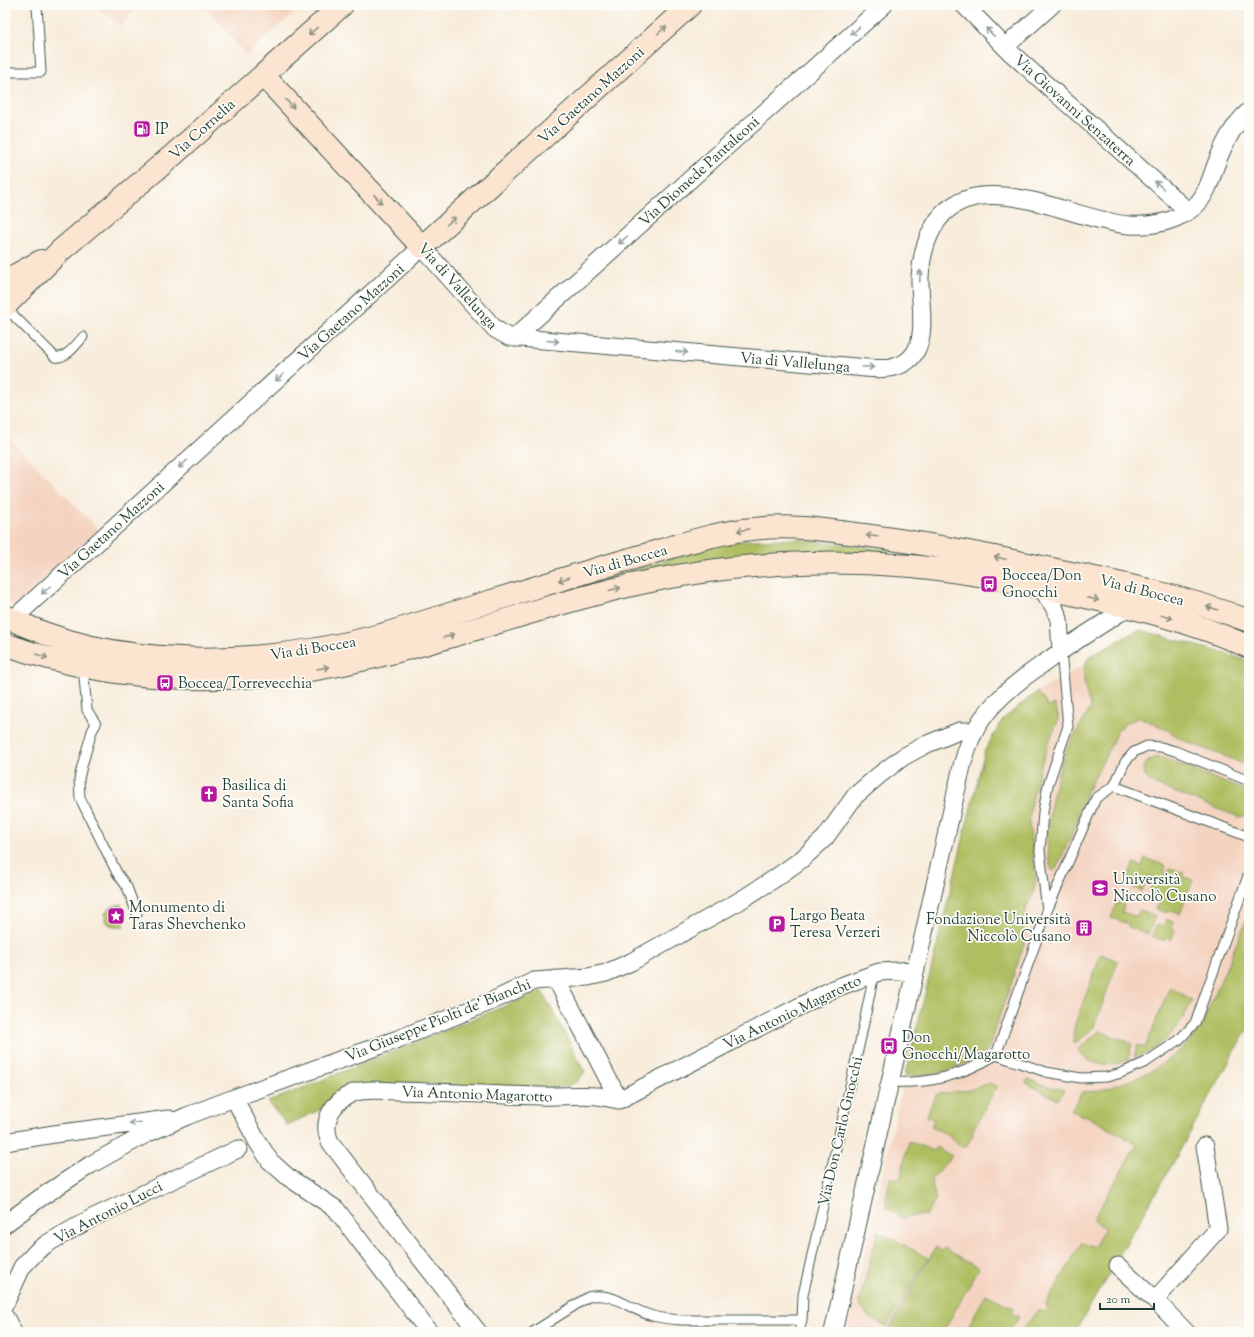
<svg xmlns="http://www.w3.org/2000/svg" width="1254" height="1337" font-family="'Sorts Mill Goudy',serif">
  <rect width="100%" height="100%" fill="#fdfcf7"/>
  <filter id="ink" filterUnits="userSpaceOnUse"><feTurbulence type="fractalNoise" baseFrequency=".025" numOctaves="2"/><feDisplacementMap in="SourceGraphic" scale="8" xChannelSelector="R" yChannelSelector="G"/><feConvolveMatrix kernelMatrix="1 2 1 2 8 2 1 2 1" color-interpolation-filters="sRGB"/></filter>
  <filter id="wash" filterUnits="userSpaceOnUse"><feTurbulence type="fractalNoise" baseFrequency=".012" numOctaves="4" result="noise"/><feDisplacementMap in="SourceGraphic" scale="16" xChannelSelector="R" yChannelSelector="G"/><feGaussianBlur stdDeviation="0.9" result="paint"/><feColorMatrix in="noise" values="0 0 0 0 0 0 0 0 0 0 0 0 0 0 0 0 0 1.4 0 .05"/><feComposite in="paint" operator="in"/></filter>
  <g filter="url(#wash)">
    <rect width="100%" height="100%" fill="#f8ecdb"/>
    <!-- built -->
    <path fill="#f4d3c0" d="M 92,5 L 139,5 L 122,26 Z
      M 204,5 L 302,5 L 246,56 Z
      M 5,434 L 99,530 L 14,607 L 5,599 Z
      M 1140,630 L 1234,656 L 1249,662 L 1249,1026 L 1172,1165 L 1075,1332 L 847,1332 L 905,1075 L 985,750 L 1003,719 L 1037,692 L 1086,664 L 1090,657 L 1129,634 Z"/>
    <!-- green -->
    <path fill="#afbe61" stroke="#677e4a" d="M 795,539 L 890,549 L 888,555 C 854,553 819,551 785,553 C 715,557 647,572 578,587 L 716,545 L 748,540 Z
      M 1140,630 L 1234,656 L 1249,662 L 1249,766 L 1182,740 L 1166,729 L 1139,717 L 1125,724 L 1117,731 L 1107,754 L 1087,791 L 1076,825 L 1059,863 L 1056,869 L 1052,871 C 1040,843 1054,775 1068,747 C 1075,733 1084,721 1091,707 C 1086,695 1078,668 1090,657 C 1095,652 1104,650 1110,646 C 1120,640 1129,634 1140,630 Z
      M 1037,692 L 1044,700 L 1047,707 L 1055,704 L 1058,714 L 1058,722 L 1050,739 L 1040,768 L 1030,810 L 1029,824 L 1036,879 L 1033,894 L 1024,913 L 1025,941 L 1012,981 L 994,1031 L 990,1046 L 985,1053 L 966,1063 L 942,1072 L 919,1076 L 905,1075 L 985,750 L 1003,719 Z
      M 1157,757 L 1162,758 L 1249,792 L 1249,815 L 1239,817 L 1153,784 L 1145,777 L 1143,767 L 1149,760 Z
      M 1145,858 L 1166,866 L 1164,873 L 1167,874 L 1170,868 L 1184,873 L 1183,876 L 1193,880 L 1180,914 L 1168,910 L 1167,913 L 1156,909 L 1161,898 L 1149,893 L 1154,878 L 1148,876 L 1142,891 L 1133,888 L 1135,881 L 1127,878 L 1134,863 L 1142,866 Z
      M 1117,902 L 1124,905 L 1122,912 L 1137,917 L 1140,910 L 1155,916 L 1148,934 L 1128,927 L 1129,924 L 1111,918 Z
      M 121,904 L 122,914 L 114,915 L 115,918 L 123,917 L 124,926 C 100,930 97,908 121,904 Z
      M 1249,914 L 1249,1026 L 1172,1165 L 1075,1332 L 1021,1332 L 1037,1311 L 1040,1310 L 1043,1313 L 1048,1308 L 1046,1304 L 1082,1242 L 1094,1247 L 1105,1228 L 1093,1220 L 1137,1144 L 1083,1114 L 1082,1116 L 1071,1110 L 1082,1092 L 1095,1091 L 1108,1088 L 1134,1079 L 1155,1069 L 1189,1043 L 1202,1024 Z
      M 1166,919 L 1174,923 L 1172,929 L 1175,931 L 1171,940 L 1166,938 L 1164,941 L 1152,936 L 1156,925 L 1163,927 Z
      M 1101,954 L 1118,961 L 1093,1029 L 1074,1044 L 1073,1034 L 1075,1024 Z
      M 1170,987 L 1192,1000 C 1181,1027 1163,1048 1134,1058 L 1137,1045 L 1145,1048 L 1146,1045 Z
      M 542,991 L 585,1072 L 578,1081 L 568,1086 L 545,1089 L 462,1087 L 407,1082 L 367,1088 L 287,1125 L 268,1102 Z
      M 1099,1031 L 1132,1043 L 1128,1060 C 1111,1067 1088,1067 1078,1050 Z
      M 1028,1079 L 1046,1086 L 1064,1090 L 1058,1100 L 1026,1083 Z
      M 990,1083 L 997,1086 L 972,1132 L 974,1133 L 965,1148 C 958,1145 955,1141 949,1136 C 944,1132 937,1130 931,1127 L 934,1119 L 927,1117 L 929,1109 L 937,1094 L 969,1090 Z
      M 909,1141 L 933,1151 L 936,1147 L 952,1156 L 931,1180 L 936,1199 L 926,1215 L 902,1218 L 886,1207 L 886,1198 L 890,1178 L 900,1179 Z
      M 878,1231 L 928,1258 L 887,1326 L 869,1318 L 859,1303 Z
      M 936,1247 L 942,1251 L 944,1248 L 979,1268 L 943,1332 L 887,1332 Z
      M 986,1294 L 1012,1307 L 1013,1309 L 1011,1314 L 1016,1316 L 1017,1315 L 1020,1317 L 1008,1332 L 965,1332 Z"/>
  </g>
  <g filter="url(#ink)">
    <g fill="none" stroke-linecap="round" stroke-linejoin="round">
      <defs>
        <path id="lane" d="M 5,72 L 41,72 L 37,5
          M 5,307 L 55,357 C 66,359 76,345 83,337
          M 83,667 L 87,710 L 96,724 L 92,731 L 82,766 L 79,779 L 80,798 L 117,873 L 127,887 L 137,914
          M 1114,786 L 1125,762 L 1134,752 L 1147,746 L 1161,747 L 1175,751 L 1249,781
          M 1249,837 L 1114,786 L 1096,798 L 1047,911 L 996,1055 L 1046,1072 L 1081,1078 L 1107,1077 L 1121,1073 L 1146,1062 L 1179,1040 L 1195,1023 L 1249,873
          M 1047,911 L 1040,851 L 1043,812 L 1048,785 L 1068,726 L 1061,651
          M 890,1082 C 930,1084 961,1076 996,1055
          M 533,1332 L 588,1297 C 616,1291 628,1310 653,1316 C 672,1321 694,1320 714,1320 C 743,1320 773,1320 802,1320
          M 799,1332 L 802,1320 L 803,1295 L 861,1037 L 874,974"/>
        <path id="street" d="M 964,5 L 1011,53 L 1188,211
          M 1005,47 L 1052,5
          M 514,338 L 884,5
          M 1041,588 L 1054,607 L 1059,619 L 1061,651
          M 12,620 L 422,247 L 495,329 L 509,337 L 845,366 C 859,367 881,371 894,367 C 934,357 919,307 920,277 C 921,261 925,242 933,228 C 970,159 1072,221 1129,225 C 1144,226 1162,224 1176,218 C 1184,214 1193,209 1198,203 C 1207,193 1211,179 1215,167 C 1223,146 1232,126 1249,111
          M 556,979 L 619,1100
          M 234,1098 L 257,1141 L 270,1161 L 288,1177 L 336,1209 L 429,1332
          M 5,1142 L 54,1134 L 169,1119
          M 5,1224 L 40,1198 L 90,1165 L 146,1134 L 187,1116 L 234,1098 L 398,1039 L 492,1001 L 534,981 L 588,977 L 606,973 L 631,962 L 741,900 L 774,879 L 802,859 L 825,838 L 855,796 L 878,776 L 903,757 L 925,745 L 959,731 L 975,731
          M 1118,1266 L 1155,1300
          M 5,1304 L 22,1267 L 37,1251 L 48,1243 L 92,1218 L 238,1149
          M 5,1317 L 13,1332
          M 478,1332 L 330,1142 C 321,1121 332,1102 353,1093 C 366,1088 384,1091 398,1091 C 445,1092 493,1095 540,1096 C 559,1097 579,1094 598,1096 C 605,1097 612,1099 619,1100 L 833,989 L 879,972 L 916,970
          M 833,1332 L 962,766 C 966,750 972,733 982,719 C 1000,694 1025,676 1050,659 C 1076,640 1102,624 1129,607 L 1132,599
          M 1186,1332 L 1155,1300 L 1218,1229 L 1205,1146"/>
        <path id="secondary" d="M 263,75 L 422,247 L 690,5
          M 5,281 L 41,261
          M 5,306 L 60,251 L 172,156 L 342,5
          M 5,616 C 115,673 265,666 381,635 C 464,610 547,583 630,559 C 668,549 705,535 743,530 C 787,524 821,529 864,535 C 917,542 970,552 1023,563 C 1099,579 1177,593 1249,621
          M 5,644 C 122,687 250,687 370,658 C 461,637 549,603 641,583 C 751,559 867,556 978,575 C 1009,580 1041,588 1072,594 C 1132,607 1193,621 1249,647"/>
      </defs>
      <!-- lane casing -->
      <use href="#lane" stroke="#40574d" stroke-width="11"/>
      <!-- street casing -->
      <use href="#street" stroke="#40574d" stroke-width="19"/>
      <!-- secondary casing -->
      <use href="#secondary" stroke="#40574d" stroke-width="24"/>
      <!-- lane -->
      <use href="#lane" stroke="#fff" stroke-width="9"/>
      <!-- street -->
      <use href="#street" stroke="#fff" stroke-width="17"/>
      <!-- secondary -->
      <use href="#secondary" stroke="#fce5d0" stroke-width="22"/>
    </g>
    <!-- one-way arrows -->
    <defs><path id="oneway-shaft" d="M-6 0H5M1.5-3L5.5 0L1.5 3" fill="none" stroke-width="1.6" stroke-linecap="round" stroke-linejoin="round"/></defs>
    <g stroke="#8e9182">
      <use href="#oneway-shaft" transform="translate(662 30) rotate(-42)"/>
      <use href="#oneway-shaft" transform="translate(313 31) rotate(139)"/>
      <use href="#oneway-shaft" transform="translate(290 104) rotate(47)"/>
      <use href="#oneway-shaft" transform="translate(378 199) rotate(47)"/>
      <use href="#oneway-shaft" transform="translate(451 221) rotate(-42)"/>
      <use href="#oneway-shaft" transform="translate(743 530) rotate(172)"/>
      <use href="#oneway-shaft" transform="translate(872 536) rotate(-173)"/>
      <use href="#oneway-shaft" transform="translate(1000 558) rotate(-168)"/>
      <use href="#oneway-shaft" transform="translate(564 579) rotate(162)"/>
      <use href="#oneway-shaft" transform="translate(615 589) rotate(-14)"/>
      <use href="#oneway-shaft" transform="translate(1093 599) rotate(13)"/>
      <use href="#oneway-shaft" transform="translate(1212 608) rotate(-164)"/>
      <use href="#oneway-shaft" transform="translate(1167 617) rotate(16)"/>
      <use href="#oneway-shaft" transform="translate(449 636) rotate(-16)"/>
      <use href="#oneway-shaft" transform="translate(42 656) rotate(18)"/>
      <use href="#oneway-shaft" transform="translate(323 668) rotate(-10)"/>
    </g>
    <g stroke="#8f9e9a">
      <use href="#oneway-shaft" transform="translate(855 31) rotate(138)"/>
      <use href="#oneway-shaft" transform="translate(990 32) rotate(-134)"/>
      <use href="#oneway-shaft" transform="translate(1159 185) rotate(-138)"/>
      <use href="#oneway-shaft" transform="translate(623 240) rotate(138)"/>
      <use href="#oneway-shaft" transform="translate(920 276) rotate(-87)"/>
      <use href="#oneway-shaft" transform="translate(553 341) rotate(5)"/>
      <use href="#oneway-shaft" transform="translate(682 352) rotate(5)"/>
      <use href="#oneway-shaft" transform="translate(868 367) rotate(3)"/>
      <use href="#oneway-shaft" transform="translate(280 377) rotate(138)"/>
      <use href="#oneway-shaft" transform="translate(183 464) rotate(138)"/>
      <use href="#oneway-shaft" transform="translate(46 590) rotate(138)"/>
      <use href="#oneway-shaft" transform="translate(135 1123) rotate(173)"/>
    </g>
  </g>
  <!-- icons -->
  <defs>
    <symbol id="fuel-square" viewBox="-11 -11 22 22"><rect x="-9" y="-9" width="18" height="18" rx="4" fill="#b5179e" stroke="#fdfcf7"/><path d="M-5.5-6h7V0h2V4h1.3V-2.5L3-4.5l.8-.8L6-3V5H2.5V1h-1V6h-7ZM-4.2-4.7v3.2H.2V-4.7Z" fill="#fff"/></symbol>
    <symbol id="bus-square" viewBox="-11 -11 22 22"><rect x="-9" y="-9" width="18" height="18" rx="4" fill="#b5179e" stroke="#fdfcf7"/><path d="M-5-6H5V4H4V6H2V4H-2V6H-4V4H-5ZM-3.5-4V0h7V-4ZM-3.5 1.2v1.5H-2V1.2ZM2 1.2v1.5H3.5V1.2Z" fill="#fff"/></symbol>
    <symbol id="church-square" viewBox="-11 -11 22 22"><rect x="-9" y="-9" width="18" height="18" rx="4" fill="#b5179e" stroke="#fdfcf7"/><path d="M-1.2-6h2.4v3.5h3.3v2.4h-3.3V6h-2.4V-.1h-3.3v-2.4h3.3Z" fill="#fff"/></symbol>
    <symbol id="university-square" viewBox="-11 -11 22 22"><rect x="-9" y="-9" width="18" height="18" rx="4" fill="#b5179e" stroke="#fdfcf7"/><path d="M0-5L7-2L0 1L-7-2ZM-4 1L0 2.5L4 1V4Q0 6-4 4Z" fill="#fff"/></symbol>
    <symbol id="sight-square" viewBox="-11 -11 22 22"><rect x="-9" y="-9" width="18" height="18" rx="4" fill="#b5179e" stroke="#fdfcf7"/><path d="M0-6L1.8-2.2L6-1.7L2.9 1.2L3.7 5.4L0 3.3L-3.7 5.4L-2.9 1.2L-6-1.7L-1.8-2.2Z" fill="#fff"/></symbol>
    <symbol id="parking-square" viewBox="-11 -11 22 22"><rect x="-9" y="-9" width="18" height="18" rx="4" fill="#b5179e" stroke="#fdfcf7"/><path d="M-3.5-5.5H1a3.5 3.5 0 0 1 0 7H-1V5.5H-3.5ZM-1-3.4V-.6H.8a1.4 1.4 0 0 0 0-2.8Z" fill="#fff"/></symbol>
    <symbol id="building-square" viewBox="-11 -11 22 22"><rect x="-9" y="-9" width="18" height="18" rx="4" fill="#b5179e" stroke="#fdfcf7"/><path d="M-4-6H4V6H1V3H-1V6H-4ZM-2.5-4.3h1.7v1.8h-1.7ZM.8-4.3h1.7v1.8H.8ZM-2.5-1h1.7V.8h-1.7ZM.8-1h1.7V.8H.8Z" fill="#fff"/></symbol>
  </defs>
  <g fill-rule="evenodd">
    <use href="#fuel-square" x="132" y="119" width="20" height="20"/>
    <use href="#bus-square" x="979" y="574" width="20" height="20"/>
    <use href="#bus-square" x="155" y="673" width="20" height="20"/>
    <use href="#church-square" x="199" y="784" width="20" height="20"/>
    <use href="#university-square" x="1090" y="878" width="20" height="20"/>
    <use href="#sight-square" x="106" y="906" width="20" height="20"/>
    <use href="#parking-square" x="767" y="914" width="20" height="20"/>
    <use href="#building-square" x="1074" y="918" width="20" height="20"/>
    <use href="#bus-square" x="879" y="1036" width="20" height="20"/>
  </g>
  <g text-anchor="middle" stroke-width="3.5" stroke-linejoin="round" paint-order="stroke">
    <!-- street labels -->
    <g font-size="15" fill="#1f3d34" stroke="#fdfcf7">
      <text transform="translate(591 95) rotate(-42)" y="5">Via Gaetano Mazzoni</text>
      <text transform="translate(1075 110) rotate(42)" y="5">Via Giovanni Senzaterra</text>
      <text transform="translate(202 129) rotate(-42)" y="5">Via Cornelia</text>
      <text transform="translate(699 171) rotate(-42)" y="5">Via Diomede Pantaleoni</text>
      <text transform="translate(458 286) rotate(48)" y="5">Via di Vallelunga</text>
      <text transform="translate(351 312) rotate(-42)" y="5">Via Gaetano Mazzoni</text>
      <text transform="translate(795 362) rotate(5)" y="5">Via di Vallelunga</text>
      <text transform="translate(111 530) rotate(-42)" y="5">Via Gaetano Mazzoni</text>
      <text transform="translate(625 561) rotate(-16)" y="5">Via di Boccea</text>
      <text transform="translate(1142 590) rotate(14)" y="5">Via di Boccea</text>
      <text transform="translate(313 648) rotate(-9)" y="5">Via di Boccea</text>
      <text transform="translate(792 1012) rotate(-26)" y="5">Via Antonio Magarotto</text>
      <text transform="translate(438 1020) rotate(-22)" y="5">Via Giuseppe Piolti de' Bianchi</text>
      <text transform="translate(477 1094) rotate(2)" y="5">Via Antonio Magarotto</text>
      <text transform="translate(840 1131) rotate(-77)" y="5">Via Don Carlo Gnocchi</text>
      <text transform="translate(108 1212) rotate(-27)" y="5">Via Antonio Lucci</text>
    </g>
    <!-- poi labels -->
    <g font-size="15" fill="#1f3d34" stroke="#fdfcf7" text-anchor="start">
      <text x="155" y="134">IP</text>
      <text x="1002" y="580">Boccea/Don<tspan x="1002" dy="17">Gnocchi</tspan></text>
      <text x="178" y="688">Boccea/Torrevecchia</text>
      <text x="222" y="790">Basilica di<tspan x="222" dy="17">Santa Sofia</tspan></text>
      <text x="1113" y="884">Università<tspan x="1113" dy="17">Niccolò Cusano</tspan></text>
      <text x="129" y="912">Monumento di<tspan x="129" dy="17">Taras Shevchenko</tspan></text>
      <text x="790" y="920">Largo Beata<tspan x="790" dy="17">Teresa Verzeri</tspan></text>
      <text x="1071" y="924" text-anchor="end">Fondazione Università<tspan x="1071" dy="17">Niccolò Cusano</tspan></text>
      <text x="902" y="1042">Don<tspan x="902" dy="17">Gnocchi/Magarotto</tspan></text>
    </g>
  </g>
  <!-- margin -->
  <rect width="1254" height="1337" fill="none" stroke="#fdfcf7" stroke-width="20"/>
  <!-- scale -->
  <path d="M1100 1303v6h54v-6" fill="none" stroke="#1f3d34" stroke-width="2"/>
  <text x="1106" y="1303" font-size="12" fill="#1f3d34" stroke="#fdfcf7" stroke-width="3" paint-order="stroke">20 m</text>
</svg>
